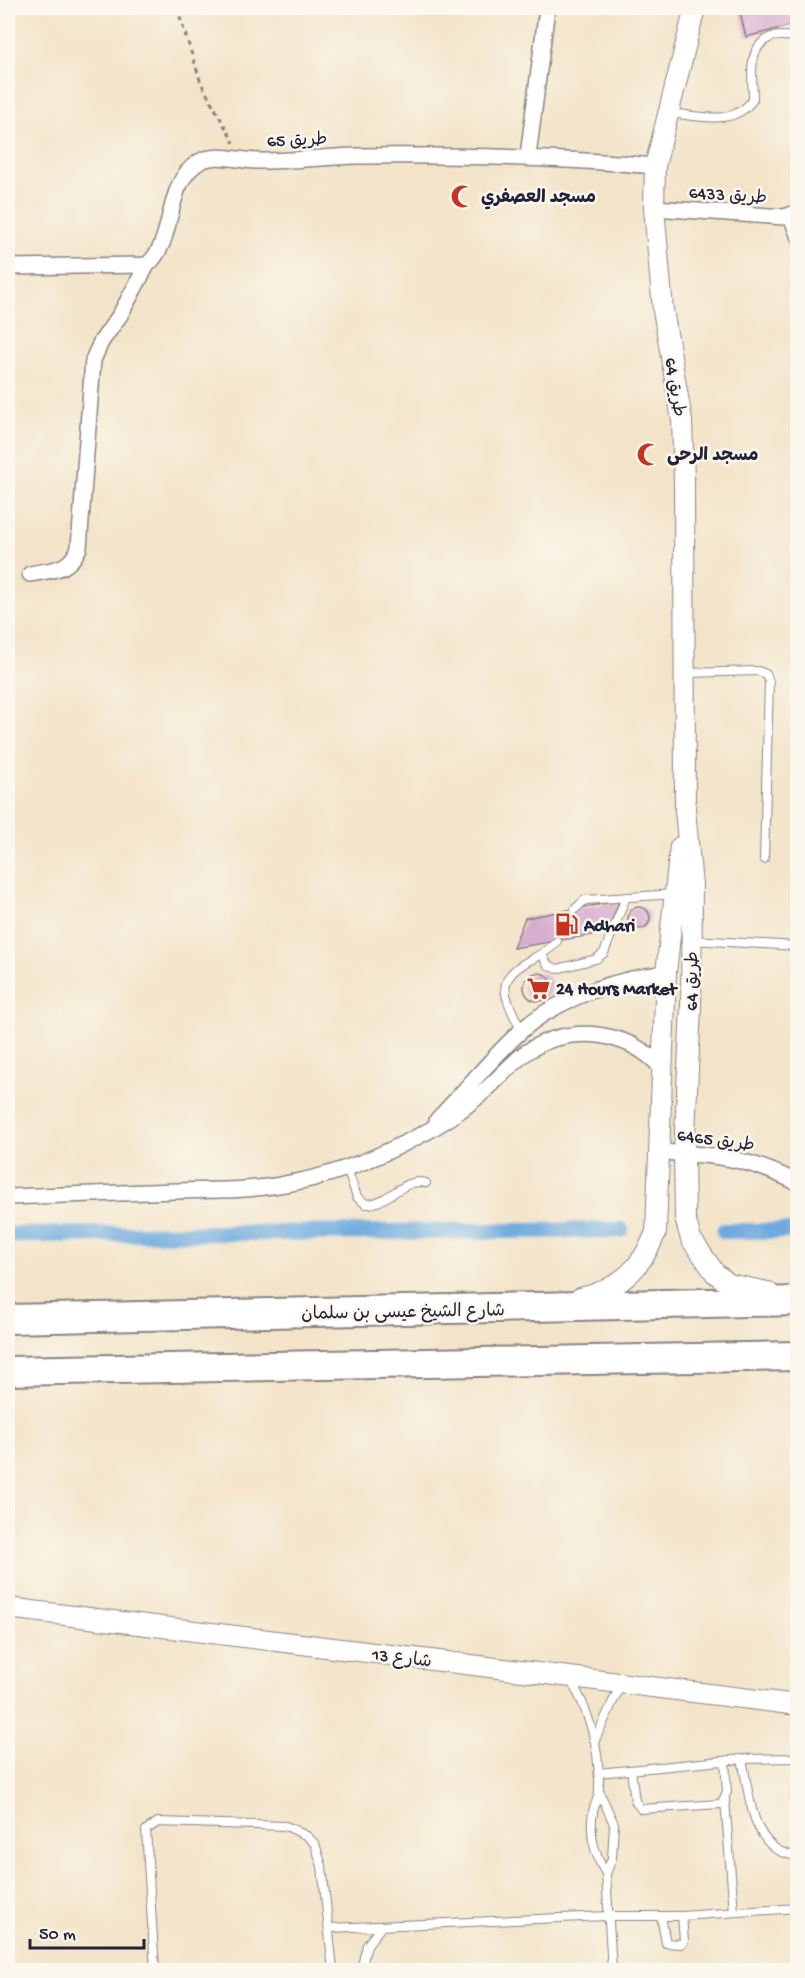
<svg xmlns="http://www.w3.org/2000/svg" width="805" height="1978" font-family="'Gochi Hand','Playpen Sans Arabic',sans-serif">
  <rect width="100%" height="100%" fill="#fbf7ec"/>
  <filter id="ink" filterUnits="userSpaceOnUse"><feTurbulence type="fractalNoise" baseFrequency=".0167" numOctaves="2"/><feDisplacementMap in="SourceGraphic" scale="12" xChannelSelector="R" yChannelSelector="G"/><feConvolveMatrix kernelMatrix="1 2 1 2 8 2 1 2 1" color-interpolation-filters="sRGB"/></filter>
  <filter id="wash" filterUnits="userSpaceOnUse"><feTurbulence type="fractalNoise" baseFrequency=".008" numOctaves="4" result="noise"/><feDisplacementMap in="SourceGraphic" scale="24" xChannelSelector="R" yChannelSelector="G"/><feGaussianBlur stdDeviation="1.35" result="paint"/><feColorMatrix in="noise" values="0 0 0 0 0 0 0 0 0 0 0 0 0 0 0 0 0 1.4 0 .05"/><feComposite in="paint" operator="in"/></filter>
  <g filter="url(#wash)">
    <rect width="100%" height="100%" fill="#f3e4c9"/>
    <g fill="none" stroke-linecap="round" stroke-linejoin="round">
      <!-- canal -->
      <path stroke="#6ca9de" stroke-width="16" d="M 724,1231 L 798,1231
        M 8,1235 L 621,1230"/>
    </g>
    <g id="blocks">
      <!-- building -->
      <path fill="#d5a6cd" d="M 739,8 L 789,8 L 789,10 L 796,10 L 796,24 L 746,37 Z
        M 619,901 L 608,932 L 513,948 L 525,918 Z
        M628 918a11 11 0 1 1 22 0a11 11 0 1 1-22 0Z
        M524 987a14 14 0 1 1 28 0a14 14 0 1 1-28 0Z"/>
    </g>
  </g>
  <g filter="url(#ink)">
    <use href="#blocks" fill-opacity="0" stroke="#8a8382" stroke-width="1.5"/>
    <g fill="none" stroke-linecap="round" stroke-linejoin="round">
      <defs>
        <path id="service" d="M 670,113 C 698,116 735,127 753,99 C 753,79 746,49 769,38 C 778,34 789,38 798,35
          M 687,673 L 758,671 L 766,674 L 769,682 L 764,859
          M 575,909 L 585,900 L 674,894
          M 693,940 L 798,946
          M 541,954 L 548,965 L 557,969 L 596,959 L 604,953 L 626,897
          M 521,1030 C 504,994 492,979 534,958 C 543,953 551,949 557,941
          M 347,1169 L 357,1197 L 366,1204 C 387,1205 405,1176 426,1183
          M 570,1679 C 591,1714 600,1749 599,1790 C 599,1798 594,1805 593,1812 C 589,1835 594,1854 606,1874
          M 596,1738 L 621,1684
          M 742,1759 C 750,1795 751,1853 798,1856
          M 631,1770 L 635,1801 L 641,1809 L 721,1804 L 727,1792 L 725,1761
          M 598,1773 L 742,1759 L 798,1758
          M 600,1793 L 614,1824 L 612,1858 L 606,1874 L 612,1970
          M 725,1800 L 734,1912
          M 661,1916 L 666,1943 L 681,1944 L 684,1941 L 682,1916
          M 330,1928 L 608,1916 L 682,1916 L 798,1908
          M 155,1970 L 146,1830 L 158,1822 L 286,1826 L 307,1836 L 315,1844 L 322,1866 L 333,1970
          M 361,1970 L 367,1945 L 381,1927"/>
        <path id="minor" d="M 528,156 L 547,8
          M 654,208 L 785,217 L 798,212
          M 791,216 L 798,235
          M 8,267 L 147,265 C 177,240 163,184 199,162 C 215,152 240,161 257,161 C 291,161 324,157 358,156 C 457,155 555,157 655,166
          M 30,574 C 54,569 68,572 79,548 L 93,360 L 101,342 L 120,315 L 147,265
          M 437,1120 C 466,1090 492,1057 522,1030 C 559,997 619,979 666,973
          M 661,1152 C 717,1155 746,1157 798,1183
          M 8,1197 C 64,1195 120,1193 176,1191 C 212,1190 249,1191 285,1184 C 329,1177 370,1161 409,1141 C 436,1128 459,1113 481,1094 C 506,1073 523,1046 557,1038 C 595,1028 639,1039 664,1071"/>
        <path id="tertiary" d="M 695,8 L 655,166 L 654,208 L 663,310 L 682,420 L 684,482 L 685,809 L 692,886 L 691,1007 L 684,1153 L 685,1218 L 691,1239 L 715,1273 L 729,1284 L 768,1292
          M 580,1298 C 619,1290 642,1268 656,1232 L 666,973 L 680,847
          M 8,1608 L 798,1705"/>
        <path id="motorway" d="M 8,1319 L 798,1301
          M 8,1371 L 798,1356"/>
      </defs>
      <!-- service casing -->
      <use href="#service" stroke="#8a8382" stroke-width="10"/>
      <!-- minor casing -->
      <use href="#minor" stroke="#8a8382" stroke-width="18"/>
      <!-- tertiary casing -->
      <use href="#tertiary" stroke="#8a8382" stroke-width="22"/>
      <!-- motorway casing -->
      <use href="#motorway" stroke="#8a8382" stroke-width="32"/>
      <!-- path -->
      <path stroke="#8a8382" stroke-width="3" stroke-dasharray="4.5 4.5" stroke-linecap="butt" d="M 177,8 L 201,83 L 234,143"/>
      <!-- service -->
      <use href="#service" stroke="#fff" stroke-width="8"/>
      <!-- minor -->
      <use href="#minor" stroke="#fff" stroke-width="15"/>
      <!-- tertiary -->
      <use href="#tertiary" stroke="#fff" stroke-width="20"/>
      <!-- motorway -->
      <use href="#motorway" stroke="#fff" stroke-width="28"/>
    </g>
  </g>
  <!-- icons -->
  <defs>
    <symbol id="mosque-bare" viewBox="-9 -9 18 18"><path d="M3.5-4.9A6 6 0 1 0 3.5 4.9A5 5 0 1 1 3.5-4.9Z" fill="#c8321e" stroke="#fbf7ec" stroke-width="2.5" paint-order="stroke"/></symbol>
    <symbol id="fuel-bare" viewBox="-9 -9 18 18"><path d="M-5.5-6h7V0h2V4h1.3V-2.5L3-4.5l.8-.8L6-3V5H2.5V1h-1V6h-7ZM-4.2-4.7v3.2H.2V-4.7Z" fill="#c8321e" stroke="#fbf7ec" stroke-width="2.5" paint-order="stroke"/></symbol>
    <symbol id="supermarket-bare" viewBox="-9 -9 18 18"><path d="M-6-5.5h2.5l.6 2H6L4.5 2H-2.5L-4.4-4H-6ZM-1.5 3.2a1.3 1.3 0 1 0 .1 0ZM3 3.2a1.3 1.3 0 1 0 .1 0Z" fill="#c8321e" stroke="#fbf7ec" stroke-width="2.5" paint-order="stroke"/></symbol>
  </defs>
  <g fill-rule="evenodd">
    <use href="#mosque-bare" x="446" y="180" width="33" height="33"/>
    <use href="#mosque-bare" x="632" y="438" width="33" height="33"/>
    <use href="#fuel-bare" x="550" y="908" width="33" height="33"/>
    <use href="#supermarket-bare" x="522" y="972" width="33" height="33"/>
  </g>
  <g text-anchor="middle" stroke-width="5" stroke-linejoin="round" paint-order="stroke">
    <!-- street labels -->
    <g font-size="18" fill="#22223b" stroke="#fbf7ec">
      <text transform="translate(297 139) rotate(-2)" y="6">طريق 65</text>
      <text transform="translate(728 194) rotate(4)" y="6">طريق 6433</text>
      <text transform="translate(676 387) rotate(81)" y="6">طريق 64</text>
      <text transform="translate(691 981) rotate(-89)" y="6">طريق 64</text>
      <text transform="translate(716 1139) rotate(8)" y="6">طريق 6465</text>
      <text transform="translate(403 1311) rotate(-1)" y="6">شارع الشيخ عيسى بن سلمان</text>
      <text transform="translate(402 1657) rotate(7)" y="6">شارع 13</text>
    </g>
    <!-- poi labels -->
    <g font-size="18" font-weight="bold" fill="#22223b" stroke="#fbf7ec" text-anchor="start">
      <text x="481" y="202">مسجد العصفري</text>
      <text x="667" y="460">مسجد الرحى</text>
      <text x="584" y="931">Adhari</text>
      <text x="556" y="994">24 Hours Market</text>
    </g>
  </g>
  <!-- margin -->
  <rect width="805" height="1978" fill="none" stroke="#fbf7ec" stroke-width="30"/>
  <!-- scale -->
  <path d="M30 1939v9h114v-9" fill="none" stroke="#22223b" stroke-width="3"/>
  <text x="39" y="1939" font-size="18" fill="#22223b" stroke="#fbf7ec" stroke-width="4.5" paint-order="stroke">50 m</text>
</svg>
